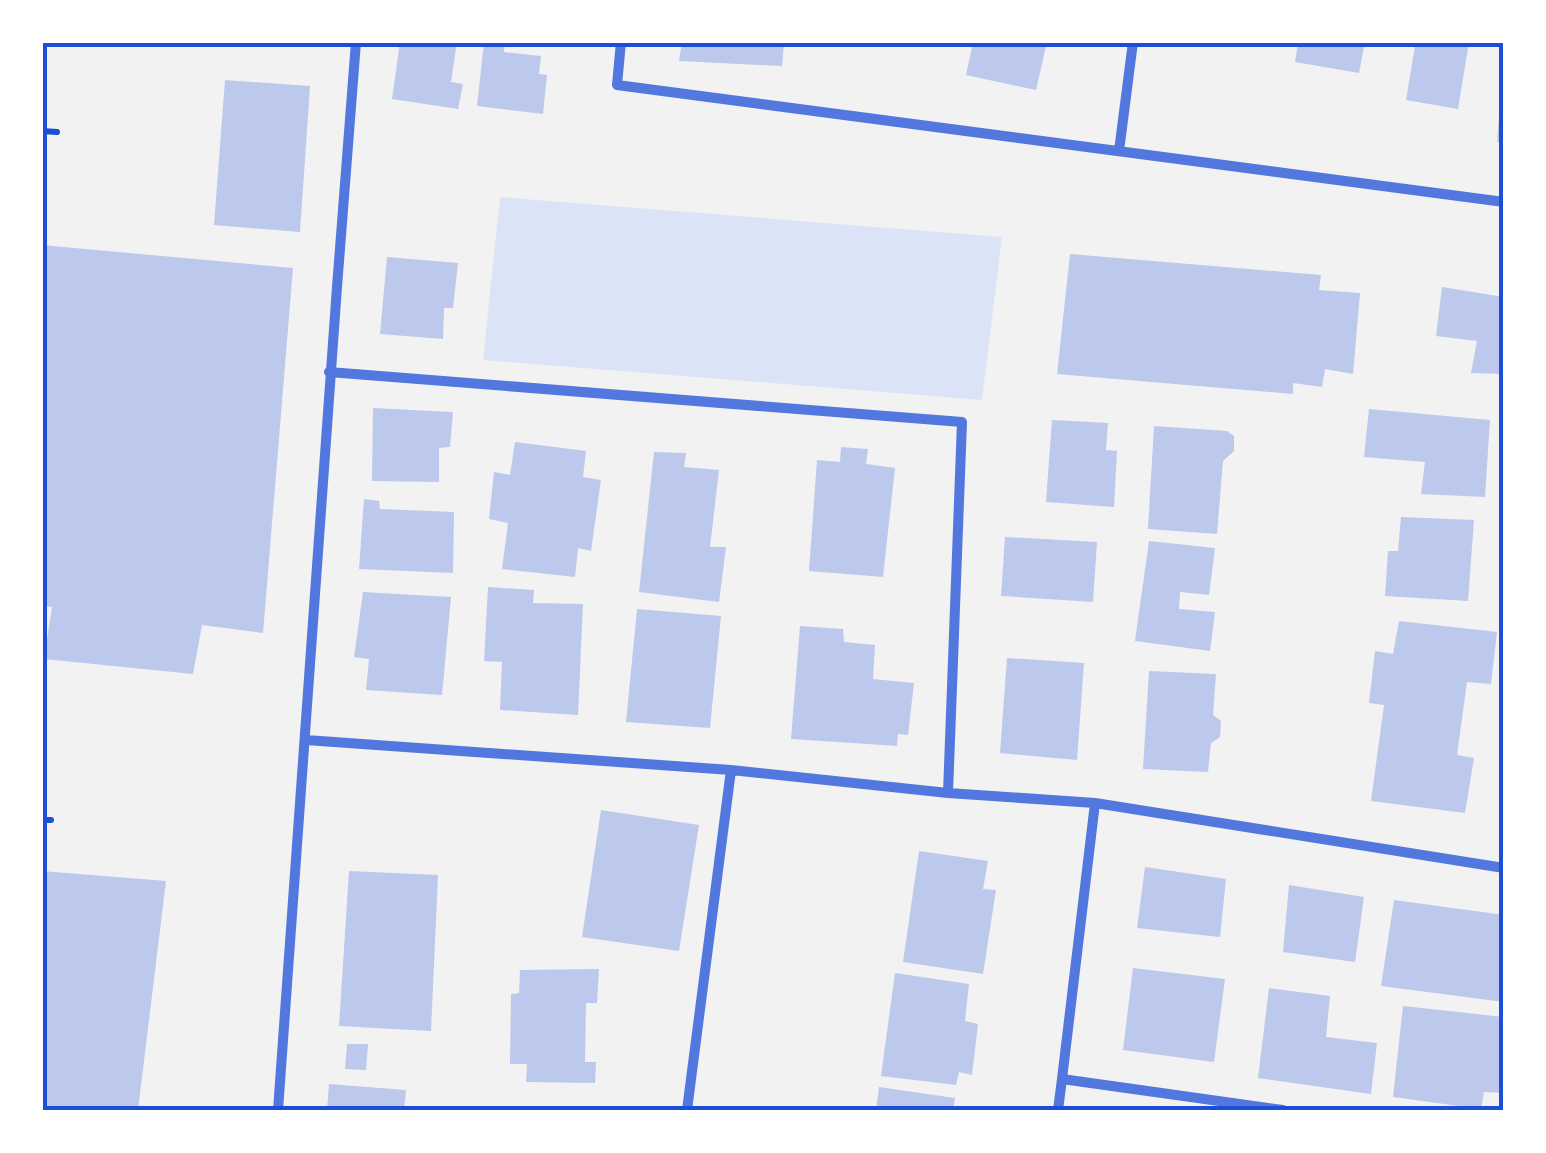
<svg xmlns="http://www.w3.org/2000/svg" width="1546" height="1153" font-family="Cabin,sans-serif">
  <rect width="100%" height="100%" fill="#f2f2f2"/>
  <!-- green -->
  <path fill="#dbe4f7" d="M 500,197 L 1002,237 L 982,400 L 483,360 Z"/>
  <!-- building -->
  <path fill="#bdc9ec" d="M 400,42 L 457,42 L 451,82 L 463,84 L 458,109 L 392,99 Z
    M 484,42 L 505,42 L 504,52 L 541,56 L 539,74 L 547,75 L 543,114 L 477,106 Z
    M 682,42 L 784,42 L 782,66 L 679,61 Z
    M 973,42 L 1047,42 L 1036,90 L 966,75 Z
    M 1298,42 L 1365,42 L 1359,73 L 1295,62 Z
    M 1408,42 L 1469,42 L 1458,109 L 1406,100 L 1415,46 L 1408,44 Z
    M 225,80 L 310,86 L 300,232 L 214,225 Z
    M 1501,90 L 1504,90 L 1504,143 L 1497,142 Z
    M 42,245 L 293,268 L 263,633 L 202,625 L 193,674 L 44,659 L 52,607 L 42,606 Z
    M 1070,254 L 1321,275 L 1319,290 L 1360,293 L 1353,374 L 1325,369 L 1322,387 L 1293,383 L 1293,394 L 1057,374 Z
    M 387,257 L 458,263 L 453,308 L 444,308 L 443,339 L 380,334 Z
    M 1442,287 L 1504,297 L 1504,374 L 1471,373 L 1477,341 L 1436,336 Z
    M 373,408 L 453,412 L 450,447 L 439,448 L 439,482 L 372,481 Z
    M 1369,409 L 1490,420 L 1485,497 L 1421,494 L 1425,462 L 1364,457 Z
    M 1052,420 L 1108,423 L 1106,450 L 1117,451 L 1114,507 L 1046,502 Z
    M 1154,426 L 1227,431 L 1234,436 L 1234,451 L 1223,461 L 1217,534 L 1148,529 Z
    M 515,442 L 586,451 L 583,477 L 601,480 L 591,551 L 578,548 L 575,577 L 502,569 L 508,523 L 489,519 L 494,472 L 510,475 Z
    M 841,447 L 868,449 L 866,464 L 895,468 L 883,577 L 809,571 L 817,460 L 840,462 Z
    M 654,452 L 686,453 L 684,467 L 719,470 L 710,547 L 726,547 L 719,602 L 639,592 Z
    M 364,499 L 379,501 L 380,509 L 454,512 L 453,573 L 359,569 Z
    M 1401,517 L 1474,520 L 1468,601 L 1385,596 L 1388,551 L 1398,551 Z
    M 1005,537 L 1097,542 L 1093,602 L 1001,596 Z
    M 1149,541 L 1215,548 L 1209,595 L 1180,592 L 1179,609 L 1215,612 L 1210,651 L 1135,641 Z
    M 488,587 L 534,590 L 533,603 L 583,604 L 578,715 L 500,710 L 502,662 L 484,661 Z
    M 363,592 L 451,597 L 442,695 L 366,690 L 369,659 L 354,657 Z
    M 637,609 L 721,616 L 710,728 L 626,722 Z
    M 1399,621 L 1497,632 L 1491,684 L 1467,682 L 1457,755 L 1474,758 L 1465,813 L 1371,801 L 1384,705 L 1369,703 L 1375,651 L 1393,654 Z
    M 800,626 L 843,629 L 844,642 L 875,645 L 873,679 L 914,683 L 908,735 L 898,734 L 897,746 L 791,739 Z
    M 1007,658 L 1084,663 L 1077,760 L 1000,753 Z
    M 1149,671 L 1216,674 L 1213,715 L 1221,721 L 1220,737 L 1211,743 L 1208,772 L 1143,769 Z
    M 601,810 L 699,825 L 679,951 L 582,937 Z
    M 919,851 L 988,861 L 983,889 L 996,890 L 983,974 L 903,962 Z
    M 1145,867 L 1226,879 L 1220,937 L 1137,928 Z
    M 42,871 L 166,881 L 138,1110 L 42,1110 Z
    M 349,871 L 438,875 L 431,1031 L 339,1026 Z
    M 1289,885 L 1364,897 L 1355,962 L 1283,952 Z
    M 1394,900 L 1504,915 L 1504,1002 L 1381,986 Z
    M 1133,968 L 1225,979 L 1214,1062 L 1123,1050 Z
    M 599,969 L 597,1003 L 586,1003 L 585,1062 L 596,1062 L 595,1083 L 526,1082 L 527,1064 L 510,1064 L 511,994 L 519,993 L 520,970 Z
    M 895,973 L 969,984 L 965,1021 L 978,1024 L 972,1075 L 959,1072 L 956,1085 L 881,1076 Z
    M 1269,988 L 1330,996 L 1326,1037 L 1377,1043 L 1371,1094 L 1258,1078 Z
    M 1403,1006 L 1504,1017 L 1504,1093 L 1484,1092 L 1481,1109 L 1393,1097 Z
    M 347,1044 L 368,1044 L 366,1070 L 345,1069 Z
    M 329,1084 L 406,1090 L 404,1110 L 327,1110 Z
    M 879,1087 L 955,1098 L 953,1110 L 876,1110 Z"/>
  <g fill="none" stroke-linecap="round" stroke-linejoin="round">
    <!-- path -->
    <path stroke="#1d4ed8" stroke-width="6" d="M 42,131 L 57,132
      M 42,820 L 51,820"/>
    <!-- minor -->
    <path stroke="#5277de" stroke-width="10" d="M 621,42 L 617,85 L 1504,202
      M 1119,151 L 1133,42
      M 329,372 L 962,422 L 948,793
      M 306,740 L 731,770 L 948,793 L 1095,803 L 1504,868
      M 1062,1079 L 1095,803
      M 278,1110 C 305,755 327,398 356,42
      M 687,1110 L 731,770
      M 1058,1110 L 1062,1079 L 1283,1110"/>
  </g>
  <!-- border -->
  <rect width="1546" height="1153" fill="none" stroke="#ffffff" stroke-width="90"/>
  <rect x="45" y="45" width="1456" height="1063" fill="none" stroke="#1d4ed8" stroke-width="4"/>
</svg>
